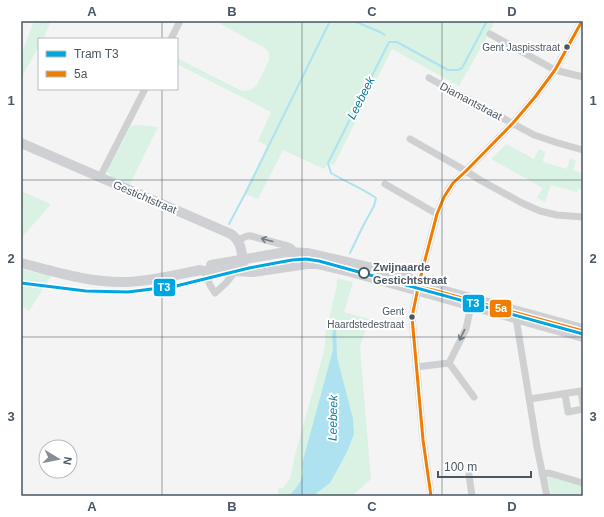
<svg xmlns="http://www.w3.org/2000/svg" width="604" height="517" font-family="Arial,sans-serif">
  <rect width="100%" height="100%" fill="#f4f4f4"/>
  <!-- green -->
  <path fill="#d9f2e3" d="M 34,21 L 51,21 L 43,39 L 39,39 L 39,46 L 21,78 L 21,55 Z
    M 215,21 L 495,21 L 489,33 L 459,86 L 392,49 L 334,165 L 329,163 L 324,169 L 283,150 L 258,199 L 245,194 L 267,146 L 258,141 L 271,112 L 177,64 L 177,58 L 238,89 L 244,91 L 250,90 L 256,86 L 269,60 L 269,53 L 265,48 Z
    M 139,125 L 158,127 L 129,186 L 112,178 L 107,171 L 131,126 Z
    M 506,144 L 534,159 L 539,149 L 545,152 L 543,162 L 567,169 L 570,158 L 576,161 L 573,170 L 583,173 L 583,191 L 578,189 L 577,192 L 551,185 L 545,202 L 537,198 L 543,188 L 491,159 Z
    M 21,191 L 51,204 L 23,236 L 21,241 Z
    M 21,269 L 51,276 L 29,311 L 21,305 Z
    M 337,278 L 353,282 L 344,312 L 369,319 L 360,347 L 371,479 L 352,496 L 277,496 L 279,488 L 283,488 L 290,479 L 295,455 L 324,351 L 326,331 L 337,285 Z
    M 548,477 L 550,477 L 583,486 L 583,496 L 550,496 L 551,494 L 549,483 L 546,481 Z"/>
  <!-- water -->
  <path fill="#aee2f0" d="M 334,326 L 336,327 L 337,357 L 353,419 L 354,434 L 347,452 L 330,483 L 313,496 L 289,496 L 290,495 C 298,486 306,477 302,464 L 333,350 L 332,334 Z"/>
  <g fill="none" stroke-linecap="round" stroke-linejoin="round">
    <!-- stream -->
    <path stroke="#aee2f0" stroke-width="2" d="M 354,21 L 380,32 L 385,35
      M 229,224 L 245,194 L 330,21
      M 350,253 L 363,226 L 374,206 L 376,198 C 362,188 346,182 331,173 L 328,163 L 389,42 L 397,42 L 448,70 L 458,70 L 462,68 L 487,21"/>
    <!-- street -->
    <path stroke="#ced0d2" stroke-width="7" d="M 490,34 L 555,70 L 583,77
      M 171,39 L 180,21
      M 429,78 L 534,135 L 558,143 L 583,150
      M 410,139 L 466,171 L 480,180 L 522,203 L 540,211 L 557,215 L 583,217
      M 100,177 L 145,89
      M 385,184 L 437,214
      M 238,241 C 243,238 246,235 251,236 L 288,246 L 292,248 L 294,252
      M 200,270 L 205,273 L 207,276 L 210,285 L 215,293 L 226,283 L 237,269
      M 518,319 L 517,324 L 537,447 L 547,496
      M 449,363 L 466,329 L 471,306
      M 416,367 L 449,363 L 474,397
      M 565,394 L 568,412 L 583,409
      M 530,399 L 581,391 L 583,404
      M 542,474 L 549,473 L 583,483
      M 469,475 L 472,496
      M 431,496 L 423,440 L 412,317 L 419,283 L 437,214 L 444,197 L 453,183 L 466,171 L 513,123 L 535,97 L 555,70 L 582,21"/>
    <!-- secondary -->
    <path stroke="#ced0d4" stroke-width="10" d="M 21,143 L 231,234 C 242,242 242,253 243,266
      M 21,263 C 56,272 90,283 127,282 C 151,281 176,275 200,270 L 204,271 L 215,270 L 253,272 L 307,264 L 317,264 L 351,272 L 583,337
      M 211,265 L 286,252 L 308,253 L 373,268 L 409,278 L 419,283 L 434,288 L 583,329"/>
    <defs>
      <path id="bus-1" d="M 418,287 L 433,290 L 583,331
        M 431,496 L 423,440 L 412,317 L 419,283 L 437,214 L 444,197 L 453,183 L 466,171 L 513,123 L 535,97 L 555,70 L 582,21"/>
    </defs>
    <!-- bus-1 casing -->
    <use href="#bus-1" stroke="#fff" stroke-width="6"/>
    <!-- bus-1 -->
    <use href="#bus-1" stroke="#ef7d00" stroke-width="3"/>
    <defs>
      <path id="tram-1" d="M 21,283 L 86,291 L 128,292 L 176,286 L 249,268 L 292,260 L 306,259 L 319,261 L 583,334"/>
    </defs>
    <!-- tram-1 casing -->
    <use href="#tram-1" stroke="#fff" stroke-width="6"/>
    <!-- tram-1 -->
    <use href="#tram-1" stroke="#00a6e2" stroke-width="3"/>
  </g>
  <!-- one-way arrows -->
  <defs><path id="oneway-shaft" d="M-6 0H5M1.5-3L5.5 0L1.5 3" fill="none" stroke-width="1.6" stroke-linecap="round" stroke-linejoin="round"/></defs>
  <g stroke="#727b83">
    <use href="#oneway-shaft" transform="translate(267 240) rotate(-165)"/>
    <use href="#oneway-shaft" transform="translate(462 335) rotate(116)"/>
  </g>
  <!-- grid -->
  <path fill="none" stroke="#4a5661" stroke-width="1" stroke-opacity="0.55" d="M 162,21 L 162,39M 302,21 L 302,496M 442,21 L 442,496M 162,89 L 162,496M 21,180 L 583,180M 21,337 L 583,337"/>
  <!-- markers -->
  <g fill="#4a5661" stroke="#fff" stroke-width="1.5">
    <circle cx="567" cy="47" r="3.5"/>
    <circle cx="412" cy="317" r="3.5"/>
  </g>
  <circle fill="#fff" stroke="#4a5661" stroke-width="2" cx="364" cy="273" r="5"/>
  <g text-anchor="middle" stroke-width="4" stroke-linejoin="round" paint-order="stroke">
    <!-- bus labels -->
    <g font-size="10" fill="#4a5661" stroke="#fff" text-anchor="end">
      <text x="560" y="51">Gent Jaspisstraat</text>
      <text x="404" y="315">Gent<tspan x="404" dy="13">Haardstedestraat</tspan></text>
    </g>
    <!-- street labels -->
    <g font-size="11" fill="#4a5661" stroke="#fff">
      <text transform="translate(471 101) rotate(28)" y="4">Diamantstraat</text>
      <text transform="translate(145 197) rotate(23)" y="4">Gestichtstraat</text>
    </g>
    <!-- stop labels -->
    <g font-size="11" font-weight="bold" fill="#4a5661" stroke="#fff" text-anchor="start">
      <text x="373" y="271">Zwijnaarde<tspan x="373" dy="13">Gestichtstraat</tspan></text>
    </g>
    <!-- water labels -->
    <g font-size="12" font-style="italic" fill="#0c7c9b" stroke="#fff">
      <text transform="translate(361 98) rotate(-63)" y="4">Leebeek</text>
      <text transform="translate(333 418) rotate(-89)" y="4">Leebeek</text>
    </g>
  </g>
  <g stroke="#fff" stroke-width="1.5">
    <rect x="153" y="278" width="23" height="19" rx="4" fill="#00a6e2"/>
    <rect x="462" y="294" width="23" height="19" rx="4" fill="#00a6e2"/>
    <rect x="489" y="299" width="23" height="19" rx="4" fill="#ef7d00"/>
  </g>
  <g font-size="11" text-anchor="middle" font-weight="bold" fill="#fff">
    <text x="164" y="291">T3</text>
    <text x="473" y="307">T3</text>
    <text x="501" y="312">5a</text>
  </g>
  <!-- border -->
  <rect width="604" height="517" fill="none" stroke="#ffffff" stroke-width="44"/>
  <!-- legend -->
  <rect x="38" y="38" width="140" height="52" fill="#ffffff" stroke="#b7bbc0"/>
  <rect x="46" y="51" width="20" height="6" fill="#00a6e2" stroke="#b7bbc0"/>
  <text x="74" y="58" font-size="12" fill="#4a5661">Tram T3</text>
  <rect x="46" y="71" width="20" height="6" fill="#ef7d00" stroke="#b7bbc0"/>
  <text x="74" y="78" font-size="12" fill="#4a5661">5a</text>
  <!-- north arrow -->
  <g transform="translate(58 459) rotate(100)"><circle r="19" fill="#ffffff" stroke="#b7bbc0"/>
  <path d="M0-3L7 15L0 10L-7 15Z" fill="#868d94"/>
  <text y="-6" font-size="11" font-weight="bold" text-anchor="middle" fill="#4a5661">N</text>
  </g>
  <!-- scale -->
  <path d="M438 471v6h93v-6" fill="none" stroke="#4a5661" stroke-width="2"/>
  <text x="444" y="471" font-size="12" fill="#4a5661" stroke="#ffffff" stroke-width="3" paint-order="stroke">100 m</text>
  <rect x="22" y="22" width="560" height="473" fill="none" stroke="#4a5661" stroke-width="1.5"/>
  <g font-size="13" text-anchor="middle" font-weight="bold" fill="#4a5661">
    <text x="92" y="16">A</text>
    <text x="232" y="16">B</text>
    <text x="372" y="16">C</text>
    <text x="512" y="16">D</text>
    <text x="11" y="105">1</text>
    <text x="593" y="105">1</text>
    <text x="11" y="263">2</text>
    <text x="593" y="263">2</text>
    <text x="11" y="421">3</text>
    <text x="593" y="421">3</text>
    <text x="92" y="511">A</text>
    <text x="232" y="511">B</text>
    <text x="372" y="511">C</text>
    <text x="512" y="511">D</text>
  </g>
</svg>
